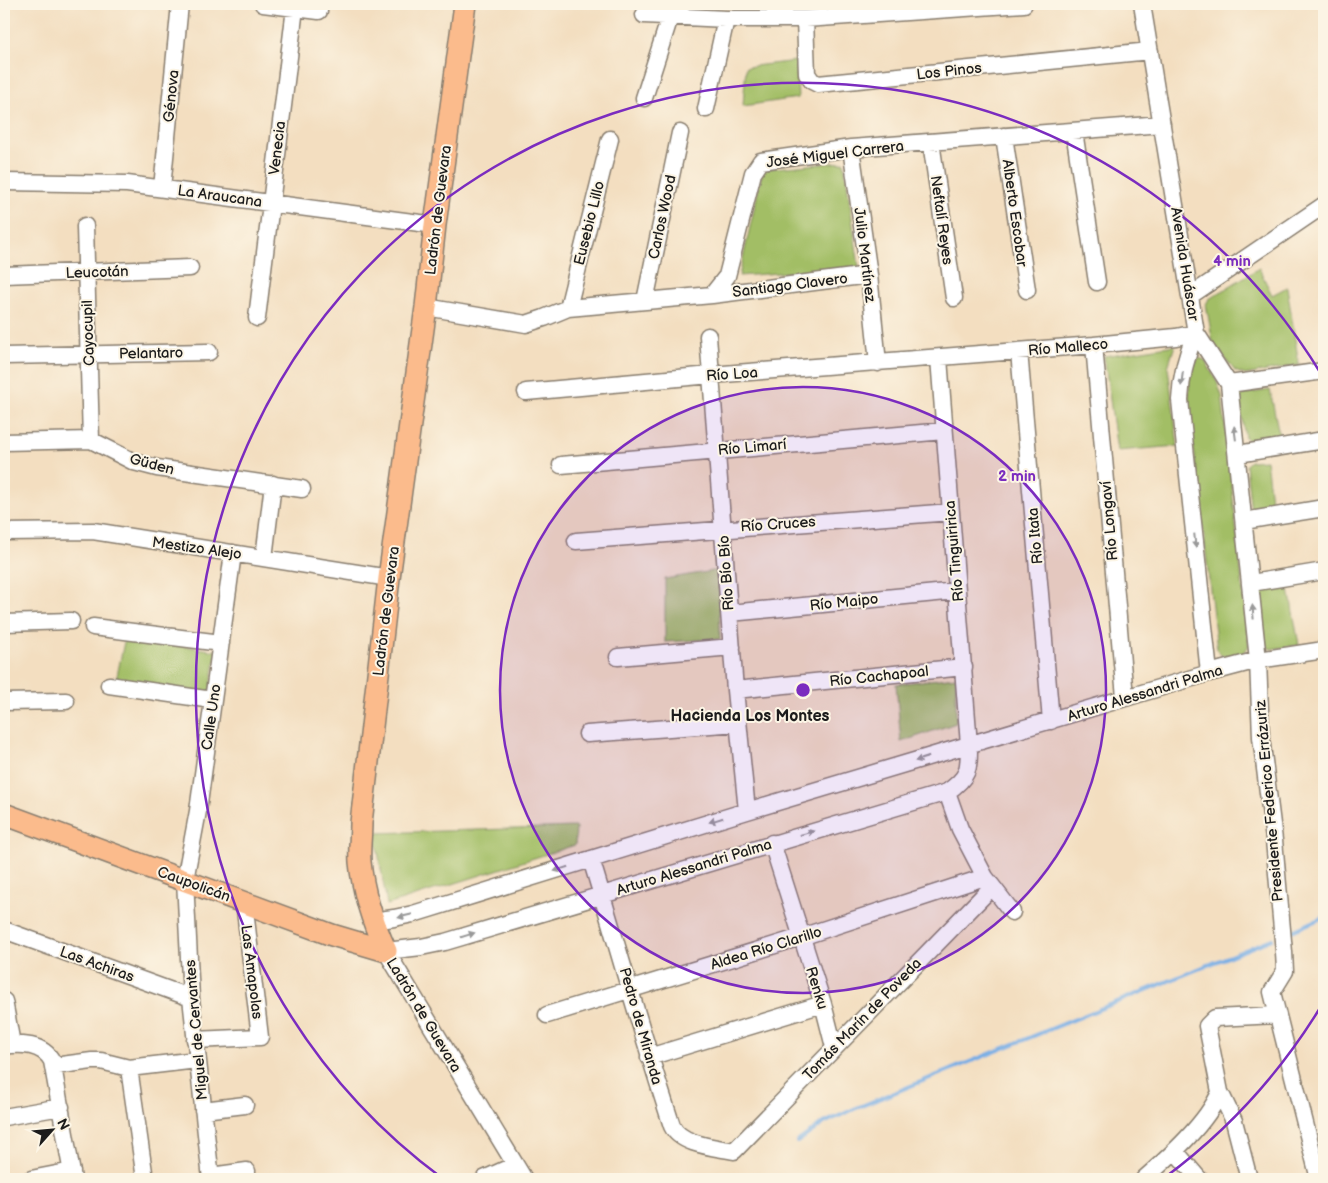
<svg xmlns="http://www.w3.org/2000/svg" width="1328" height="1183" font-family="'Balsamiq Sans',sans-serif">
  <rect width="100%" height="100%" fill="#fcf5e5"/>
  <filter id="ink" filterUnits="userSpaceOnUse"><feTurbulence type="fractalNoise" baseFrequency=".02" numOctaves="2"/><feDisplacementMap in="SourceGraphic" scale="10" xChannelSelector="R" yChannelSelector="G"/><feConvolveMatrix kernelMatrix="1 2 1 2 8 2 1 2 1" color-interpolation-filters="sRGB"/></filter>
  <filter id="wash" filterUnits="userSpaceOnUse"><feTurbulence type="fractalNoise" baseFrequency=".0096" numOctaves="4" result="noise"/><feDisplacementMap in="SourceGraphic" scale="20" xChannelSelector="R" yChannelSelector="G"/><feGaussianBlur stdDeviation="1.12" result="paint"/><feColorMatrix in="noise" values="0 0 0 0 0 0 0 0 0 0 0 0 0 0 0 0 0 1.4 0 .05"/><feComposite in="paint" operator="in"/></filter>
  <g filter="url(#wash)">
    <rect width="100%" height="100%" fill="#f3dec0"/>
    <!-- green -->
    <path fill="#a2be65" stroke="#5f6d40" d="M 796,61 L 798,98 L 743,106 L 746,67 Z
      M 844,162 L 859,267 L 739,276 L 763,169 Z
      M 1259,268 L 1272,295 L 1287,287 L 1299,365 L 1245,375 L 1235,371 L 1213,343 L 1206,304 L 1209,299 Z
      M 1175,345 L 1168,367 L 1178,446 L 1117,451 L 1104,356 Z
      M 1199,358 L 1205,360 L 1217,382 L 1222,396 L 1249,646 L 1242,654 L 1222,656 L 1217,650 L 1189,406 C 1189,390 1187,372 1199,358 Z
      M 1270,390 L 1280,439 L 1252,443 L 1245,437 L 1239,399 L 1243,394 Z
      M 1266,460 L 1272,508 L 1251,512 L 1246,465 L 1250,461 Z
      M 719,570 L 720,639 L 665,642 L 665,579 Z
      M 1288,584 L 1299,645 L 1271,649 L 1266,646 L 1259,596 L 1262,590 Z
      M 125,637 L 217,651 L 209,696 L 116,681 Z
      M 956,677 L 956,723 L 901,742 L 896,684 Z
      M 576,827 L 575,845 L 387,905 L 375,833 Z"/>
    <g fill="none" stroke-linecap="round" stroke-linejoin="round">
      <!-- stream -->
      <path stroke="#77ade5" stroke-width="4" d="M 1292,931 L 1324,917
        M 797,1142 L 824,1123 L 854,1109 L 1272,939"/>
    </g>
  </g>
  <g filter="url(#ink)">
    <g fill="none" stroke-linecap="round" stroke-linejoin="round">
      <defs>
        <path id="minor" d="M 263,4 L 319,11
          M 1142,4 L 1196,333 C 1186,355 1181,376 1180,400 L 1209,673
          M 644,15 L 726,19 L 805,19 L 1024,4
          M 805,19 L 807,74 L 812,81 L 818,84 L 1150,51
          M 644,98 L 670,17
          M 706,109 L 726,19
          M 1074,131 L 1097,282
          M 1004,136 L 1027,290
          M 931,142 L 954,298
          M 851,148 L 869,275 L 878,363
          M 4,182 L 127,184 L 435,225
          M 162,188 L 180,4
          M 85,226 L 91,440
          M 4,275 L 190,268
          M 712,295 L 869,275
          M 1190,296 L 1324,205
          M 645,301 L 680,133
          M 426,307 L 526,324 L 544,318 L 568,308 L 712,295 L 727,276 L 753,173 L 761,161 L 851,148 L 1162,124
          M 568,308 L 610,139
          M 257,318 L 295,8
          M 1196,333 L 1229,384 L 1258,660 L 1261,737 L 1274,840 L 1284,952 L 1285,971 L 1272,992 L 1319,1179
          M 708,336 L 735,690 L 747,811
          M 1094,345 L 1125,697
          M 1019,351 L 1051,721
          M 4,356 L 209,352
          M 1229,384 L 1324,371
          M 526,392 L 711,375 L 1094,345 L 1176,337 L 1196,333
          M 4,442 L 91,440 L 134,462 L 157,468 L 302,489
          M 1238,454 L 1324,440
          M 561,465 L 944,431
          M 1244,521 L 1324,508
          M 4,532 L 93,531 L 389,578
          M 576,541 L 951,512
          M 264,558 L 273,484
          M 1251,583 L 1324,571
          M 730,613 L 957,591
          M 4,623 L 71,621
          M 93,627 L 221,643
          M 618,657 L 732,647
          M 109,685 L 212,700
          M 735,690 L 964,667
          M 4,702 L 66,701
          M 587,734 L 738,723
          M 947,792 L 960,829 L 985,877 L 1012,912
          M 772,843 L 823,1004 L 834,1047
          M 591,859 C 618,948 643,1038 672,1126 C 681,1145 714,1147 734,1151 L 992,887
          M 372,921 L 394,918 L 413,914 L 747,811 L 1209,673 L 1258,660 L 1324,650
          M 4,930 L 191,998
          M 4,1001 L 12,1044
          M 547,1015 L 801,937 L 985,877
          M 195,1040 L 260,1037 L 244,902
          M 4,1046 C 21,1043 43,1044 52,1061 L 73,1179
          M 649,1057 L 823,1004
          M 54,1066 L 92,1061 L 101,1061 L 129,1068 L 197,1060
          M 129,1068 L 145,1179
          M 203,1110 L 245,1105
          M 4,1117 L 61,1107
          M 1175,1151 L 1199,1179
          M 211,1176 L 247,1171
          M 31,1179 L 72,1171
          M 211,1179 L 191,998 L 185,880 L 198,811 L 233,553
          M 484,1179 L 515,1165
          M 524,1179 L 386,951 L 421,947 L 445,942 L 947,792 C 969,777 969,770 969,745 L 939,358
          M 1144,1179 C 1169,1157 1207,1123 1220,1092
          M 1249,1179 L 1234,1121 L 1220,1092 L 1207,1026 L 1215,1018 L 1277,1015"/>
        <path id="major" d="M 4,814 L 332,935 L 386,951
          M 386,951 C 373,923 363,893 360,862 C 359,849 361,835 361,823 L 389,578 L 426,307 L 435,225 L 465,4"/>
      </defs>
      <!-- minor casing -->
      <use href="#minor" stroke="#887d6e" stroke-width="19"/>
      <!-- major casing -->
      <use href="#major" stroke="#887d6e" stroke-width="24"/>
      <!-- minor -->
      <use href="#minor" stroke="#fff" stroke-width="16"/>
      <!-- major -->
      <use href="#major" stroke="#fbbb8c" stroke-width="21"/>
    </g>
    <!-- one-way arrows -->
    <defs><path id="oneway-solid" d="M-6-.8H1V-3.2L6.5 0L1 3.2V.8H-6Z" transform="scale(1.25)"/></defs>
    <g fill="#999">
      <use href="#oneway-solid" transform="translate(1182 379) rotate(97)"/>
      <use href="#oneway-solid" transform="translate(1235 433) rotate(-97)"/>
      <use href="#oneway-solid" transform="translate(1195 541) rotate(84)"/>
      <use href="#oneway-solid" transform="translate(1253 612) rotate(-95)"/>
      <use href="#oneway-solid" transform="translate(922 759) rotate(163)"/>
      <use href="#oneway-solid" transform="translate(716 820) rotate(163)"/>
      <use href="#oneway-solid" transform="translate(807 833) rotate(-16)"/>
      <use href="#oneway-solid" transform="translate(561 869) rotate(163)"/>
      <use href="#oneway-solid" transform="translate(405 916) rotate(166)"/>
      <use href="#oneway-solid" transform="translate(468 935) rotate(-17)"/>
    </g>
  </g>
  <!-- distance rings -->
  <circle cx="803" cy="690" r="303" fill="#7b2cbf" fill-opacity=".12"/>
  <g fill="none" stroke="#7b2cbf" stroke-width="2.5">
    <circle cx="803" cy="690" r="303"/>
    <path d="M1323 1003A607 607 0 0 1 1164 1178M442 1178A607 607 0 1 1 1323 377"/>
  </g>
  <g text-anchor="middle" stroke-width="4" stroke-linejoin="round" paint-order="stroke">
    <!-- street labels -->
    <g font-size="15" fill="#1c1c1c" stroke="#fcf5e5">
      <text transform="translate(949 71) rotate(-6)" y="5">Los Pinos</text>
      <text transform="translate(171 96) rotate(-84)" y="5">Génova</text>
      <text transform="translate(277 148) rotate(-83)" y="5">Venecia</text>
      <text transform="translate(835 154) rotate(-7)" y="5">José Miguel Carrera</text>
      <text transform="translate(220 196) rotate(8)" y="5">La Araucana</text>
      <text transform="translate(438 210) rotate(-83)" y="5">Ladrón de Guevara</text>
      <text transform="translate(1015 213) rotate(82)" y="5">Alberto Escobar</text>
      <text transform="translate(662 217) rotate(-78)" y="5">Carlos Wood</text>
      <text transform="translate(942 220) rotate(82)" y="5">Neftalí Reyes</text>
      <text transform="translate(589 223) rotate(-76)" y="5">Eusebio Lillo</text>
      <text transform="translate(865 255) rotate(83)" y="5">Julio Martínez</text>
      <text transform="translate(1185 264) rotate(81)" y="5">Avenida Huáscar</text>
      <text transform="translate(97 272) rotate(-2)" y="5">Leucotán</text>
      <text transform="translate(790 285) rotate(-7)" y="5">Santiago Clavero</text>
      <text transform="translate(88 333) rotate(-92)" y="5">Cayocupil</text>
      <text transform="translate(1068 347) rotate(-5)" y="5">Río Malleco</text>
      <text transform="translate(151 353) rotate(-1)" y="5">Pelantaro</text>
      <text transform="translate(732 374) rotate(-4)" y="5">Río Loa</text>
      <text transform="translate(752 447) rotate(-5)" y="5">Río Limarí</text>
      <text transform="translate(152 464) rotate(15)" y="5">Güden</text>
      <text transform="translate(1109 521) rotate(-95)" y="5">Río Longaví</text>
      <text transform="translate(778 524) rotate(-4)" y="5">Río Cruces</text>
      <text transform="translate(1035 536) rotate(-95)" y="5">Río Itata</text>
      <text transform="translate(197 548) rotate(8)" y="5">Mestizo Alejo</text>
      <text transform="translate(954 551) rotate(-95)" y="5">Río Tinguiririca</text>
      <text transform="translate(726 573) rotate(-94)" y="5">Río Bío Bío</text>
      <text transform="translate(844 602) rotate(-6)" y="5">Río Maipo</text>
      <text transform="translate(386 611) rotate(-83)" y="5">Ladrón de Guevara</text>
      <text transform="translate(879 676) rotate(-6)" y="5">Río Cachapoal</text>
      <text transform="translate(1145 693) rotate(-17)" y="5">Arturo Alessandri Palma</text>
      <text transform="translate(211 717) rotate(-82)" y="5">Calle Uno</text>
      <text transform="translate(1269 801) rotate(-95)" y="5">Presidente Federico Errázuriz</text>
      <text transform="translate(694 867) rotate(-17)" y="5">Arturo Alessandri Palma</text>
      <text transform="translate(194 884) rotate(20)" y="5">Caupolicán</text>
      <text transform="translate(766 948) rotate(-17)" y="5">Aldea Río Clarillo</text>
      <text transform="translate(97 964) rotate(20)" y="5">Las Achiras</text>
      <text transform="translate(252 972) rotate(83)" y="5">Las Amapolas</text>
      <text transform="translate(817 988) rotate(73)" y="5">Renku</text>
      <text transform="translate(424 1015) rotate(59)" y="5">Ladrón de Guevara</text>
      <text transform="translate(862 1019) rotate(-46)" y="5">Tomás Marín de Poveda</text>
      <text transform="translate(641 1026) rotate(74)" y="5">Pedro de Miranda</text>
      <text transform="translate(196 1030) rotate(-95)" y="5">Miguel de Cervantes</text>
    </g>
    <!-- neighbourhood labels -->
    <g font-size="16" font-weight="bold" fill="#1c1c1c" stroke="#fcf5e5">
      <text x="750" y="721">Hacienda Los Montes</text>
    </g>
  </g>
  <circle cx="803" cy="690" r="8" fill="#7b2cbf" stroke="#fcf5e5" stroke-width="2.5"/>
  <g font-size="15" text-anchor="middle" font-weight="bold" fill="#7b2cbf" stroke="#fcf5e5" stroke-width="4" stroke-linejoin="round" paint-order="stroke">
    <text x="1232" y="266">4 min</text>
    <text x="1017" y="481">2 min</text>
  </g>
  <!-- margin -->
  <rect width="1328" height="1183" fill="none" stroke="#fcf5e5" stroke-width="20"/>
  <!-- north arrow -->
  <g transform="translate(52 1130) rotate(63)" stroke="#fcf5e5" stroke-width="4" paint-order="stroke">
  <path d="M0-4L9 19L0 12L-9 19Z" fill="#1c1c1c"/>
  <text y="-8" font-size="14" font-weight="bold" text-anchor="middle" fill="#1c1c1c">N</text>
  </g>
</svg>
